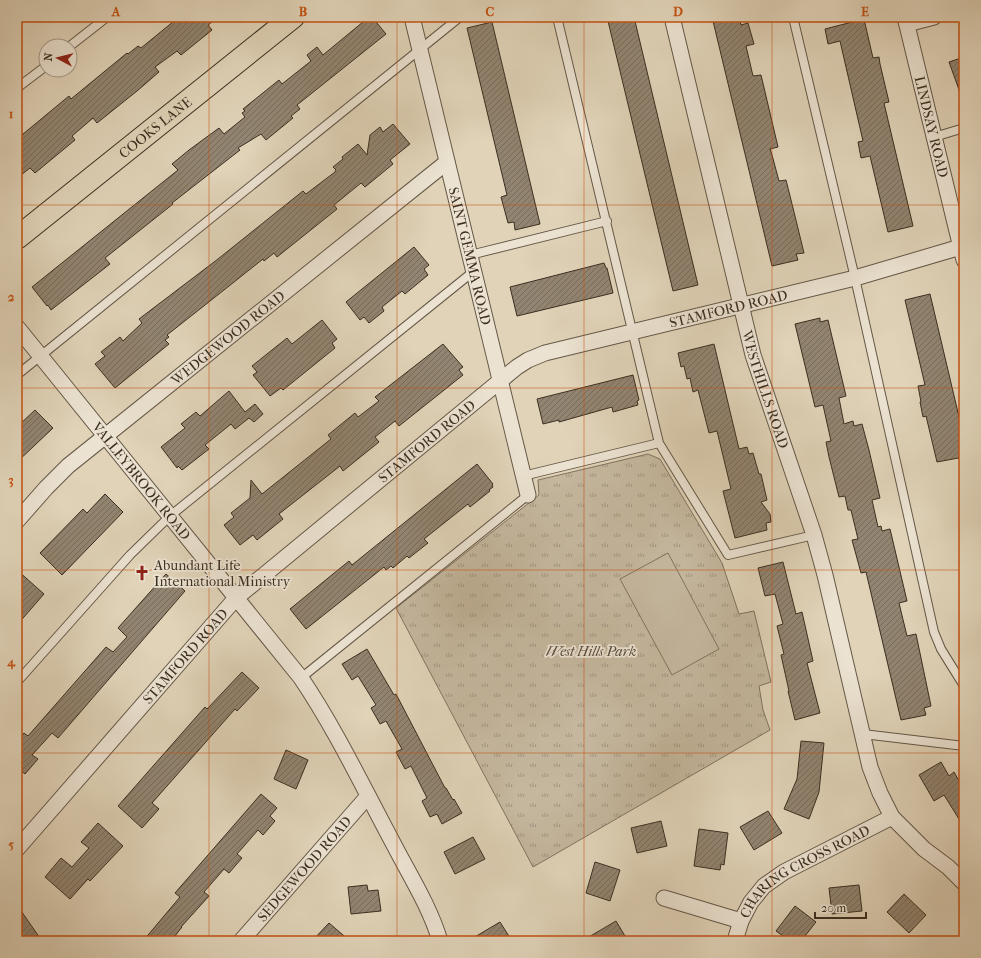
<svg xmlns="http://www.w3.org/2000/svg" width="981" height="958" font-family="'IM FELL French Canon',serif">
  <defs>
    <pattern id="park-tufts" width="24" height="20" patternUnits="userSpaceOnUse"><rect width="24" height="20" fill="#c4b79e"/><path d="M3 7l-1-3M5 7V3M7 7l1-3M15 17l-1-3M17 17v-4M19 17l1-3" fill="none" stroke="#a09580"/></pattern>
    <pattern id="building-hatch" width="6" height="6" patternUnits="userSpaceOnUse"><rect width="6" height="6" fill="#918470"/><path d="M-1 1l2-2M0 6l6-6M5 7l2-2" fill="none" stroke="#786c5c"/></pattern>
  </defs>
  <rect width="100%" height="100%" fill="#e0d3b8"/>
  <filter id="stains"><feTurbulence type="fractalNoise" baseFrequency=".005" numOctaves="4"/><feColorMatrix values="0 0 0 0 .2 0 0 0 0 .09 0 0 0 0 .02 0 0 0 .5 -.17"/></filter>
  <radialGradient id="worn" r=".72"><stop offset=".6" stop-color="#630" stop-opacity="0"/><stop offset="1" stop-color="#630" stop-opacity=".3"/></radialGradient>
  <!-- park -->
  <path fill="url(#park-tufts)" stroke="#807360" d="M 648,454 L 660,459 L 722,563 L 739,614 L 754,611 L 771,682 L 759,686 L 763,710 L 770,730 L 533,867 L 396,608 L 539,495 L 538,480 Z"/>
  <!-- garden -->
  <path fill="#c4b79e" stroke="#807360" d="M 668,553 L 719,649 L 672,675 L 620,579 Z"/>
  <!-- building -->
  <path fill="url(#building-hatch)" stroke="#3b2f21" d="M 179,17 L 218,17 L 208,25 L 212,30 L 181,55 L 177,51 L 155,67 L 159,72 L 137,91 L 97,123 L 93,118 L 72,136 L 75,140 L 35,173 L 30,168 L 17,178 L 17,139 L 69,96 L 71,99 L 127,53 L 128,54 L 138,46 L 141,48 Z
    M 369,17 L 372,17 L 386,34 L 297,105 L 300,109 L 291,116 L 293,118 L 266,140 L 261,134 L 238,148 L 240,150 L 172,203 L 173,204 L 105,258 L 110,264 L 51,310 L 48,305 L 47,306 L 32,287 L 178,170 L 172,164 L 189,150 L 219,128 L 224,134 L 245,117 L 242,113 L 245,111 L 243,109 L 279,80 L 282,84 L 311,61 L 307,55 L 317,47 L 323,55 Z
    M 607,17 L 634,17 L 698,285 L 673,291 Z
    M 712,17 L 739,17 L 741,25 L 748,23 L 754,44 L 746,46 L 753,76 L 761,75 L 778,147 L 770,149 L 772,155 L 779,181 L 786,180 L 793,208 L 804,253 L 796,254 L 798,260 L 772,266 Z
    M 864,19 L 873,58 L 879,57 L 880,64 L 889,102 L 884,103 L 913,226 L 888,232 L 870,156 L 861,158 L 858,142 L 863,141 L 840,41 L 828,44 L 825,29 Z
    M 492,22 L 540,224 L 515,230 L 514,222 L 508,223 L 504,208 L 501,197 L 507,195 L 467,28 Z
    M 964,57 L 964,98 L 962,98 L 949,62 Z
    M 393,124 L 410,144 L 390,160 L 393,164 L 365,187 L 361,183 L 334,205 L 337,209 L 277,257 L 274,253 L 264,261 L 263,259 L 224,290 L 167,335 L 169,337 L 165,340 L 169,344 L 115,388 L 95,364 L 105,356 L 101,352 L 120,337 L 123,341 L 142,323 L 139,319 L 218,259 L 303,191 L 306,194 L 335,172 L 336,170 L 333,167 L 343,159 L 342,157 L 358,144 L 367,155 L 370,135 L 380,127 L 383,132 Z
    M 414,247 L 429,265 L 424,269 L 428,275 L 405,294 L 402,291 L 382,307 L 384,311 L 369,323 L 364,317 L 360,320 L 346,302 Z
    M 604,263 L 606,268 L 607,268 L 613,293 L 517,316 L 510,287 Z
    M 930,294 L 964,438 L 964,457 L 937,462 L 926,416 L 923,417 L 920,402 L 921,402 L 918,386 L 925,385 L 905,300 Z
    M 820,318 L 820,322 L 828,320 L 846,396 L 839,398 L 844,424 L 853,421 L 854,426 L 862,424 L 869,450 L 880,498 L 872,500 L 878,527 L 881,526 L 882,531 L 890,529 L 907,601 L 899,603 L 907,636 L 916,634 L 931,706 L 924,708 L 926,715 L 901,720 L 866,572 L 861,573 L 852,540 L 858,539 L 851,510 L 848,510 L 845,496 L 839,497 L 829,457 L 826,442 L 831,441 L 823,405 L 815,407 L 795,324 Z
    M 322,320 L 337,339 L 332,343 L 335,348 L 283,390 L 281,388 L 270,396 L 253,375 L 257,372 L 252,366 L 287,338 L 292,344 Z
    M 443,344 L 463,367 L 459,370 L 463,375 L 399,426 L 395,421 L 375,437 L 379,442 L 343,471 L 340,466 L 298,499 L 279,514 L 283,519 L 257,540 L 253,535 L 240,545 L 224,525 L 234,517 L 231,513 L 250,498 L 251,480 L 262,494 L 331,439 L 328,435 L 355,413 L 358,417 L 379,401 L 375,397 Z
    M 714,344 L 739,449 L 747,447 L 749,454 L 753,453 L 759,474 L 761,474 L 767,500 L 761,502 L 770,514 L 771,522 L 766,523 L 767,530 L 735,538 L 723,491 L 731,489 L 717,431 L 709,433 L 698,390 L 693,392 L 690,378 L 687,379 L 684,366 L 681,367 L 678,353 Z
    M 633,375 L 639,400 L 637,401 L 638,405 L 613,412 L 612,407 L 559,422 L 559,420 L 543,424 L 537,399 Z
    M 229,391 L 245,412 L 255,404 L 263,414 L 254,422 L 249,418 L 235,429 L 231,424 L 205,445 L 209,449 L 182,470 L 178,466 L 177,468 L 161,447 L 185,428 L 181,424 L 196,412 L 200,416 Z
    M 35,410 L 53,428 L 17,462 L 17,427 Z
    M 477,464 L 493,484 L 492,485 L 493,487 L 489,490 L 490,491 L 470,507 L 468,504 L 424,539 L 428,543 L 409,558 L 407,556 L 393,568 L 391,566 L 386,570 L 384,567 L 306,629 L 290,609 L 349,561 L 352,565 Z
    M 105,494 L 123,512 L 62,575 L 40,553 L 83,509 L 87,513 Z
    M 783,562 L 796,614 L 802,612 L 813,661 L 807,663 L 820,713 L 795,720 L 788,691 L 789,691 L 781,655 L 784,654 L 777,626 L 783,624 L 775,594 L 765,596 L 758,568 Z
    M 17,570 L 44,594 L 17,625 Z
    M 166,574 L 185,591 L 58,738 L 52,733 L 32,755 L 38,759 L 25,774 L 19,769 L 17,772 L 17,741 L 24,733 L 28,736 L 106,647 L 113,652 L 127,637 L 118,628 Z
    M 367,649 L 394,695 L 396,694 L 445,788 L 446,788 L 453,800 L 454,799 L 462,813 L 442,824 L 437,814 L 430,817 L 422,801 L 427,798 L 411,766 L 405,769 L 396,752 L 402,749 L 386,721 L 380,724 L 371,708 L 376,705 L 358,676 L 352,680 L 342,664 Z
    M 242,672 L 259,688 L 237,711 L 235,709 L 152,803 L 159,809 L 142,828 L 118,806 L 205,707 L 207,709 Z
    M 801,741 L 824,743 L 819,792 L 809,819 L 784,809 L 797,779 Z
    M 286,750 L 308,760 L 296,789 L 274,779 Z
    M 941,762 L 949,776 L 954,772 L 964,790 L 964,827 L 944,795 L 934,801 L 919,775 Z
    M 261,794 L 277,808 L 270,816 L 275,821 L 263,835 L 258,830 L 237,854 L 242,858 L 229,873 L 224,869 L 204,892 L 209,896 L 181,927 L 182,927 L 171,941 L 143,941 L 180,897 L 175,893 Z
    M 768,811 L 782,833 L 754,850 L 740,827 Z
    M 661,821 L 667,846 L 637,853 L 631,828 Z
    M 98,823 L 123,846 L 90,881 L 88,879 L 70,899 L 45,877 L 61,858 L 72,867 L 89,848 L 81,842 Z
    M 699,829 L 728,833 L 724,865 L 721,864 L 720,870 L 694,866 Z
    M 473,837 L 485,859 L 455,874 L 444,852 Z
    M 595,862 L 620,870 L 610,901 L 586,893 Z
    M 367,885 L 368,891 L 378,890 L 381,911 L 351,914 L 348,887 Z
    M 859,885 L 862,911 L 832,914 L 829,888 Z
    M 904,894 L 926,915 L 909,933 L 887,912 Z
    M 17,905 L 42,941 L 17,941 Z
    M 795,906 L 816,922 L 801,941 L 790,941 L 776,931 Z
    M 616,921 L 628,941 L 582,941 Z
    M 500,922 L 512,941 L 468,941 Z
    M 329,923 L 350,941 L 312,941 Z"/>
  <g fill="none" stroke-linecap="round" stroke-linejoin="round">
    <defs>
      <path id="lane" d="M 557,17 L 659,443 L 728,555 L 814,535
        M 793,17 L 855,278 L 934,632 L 941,649 L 964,686
        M 70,46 L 107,17
        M 17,88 L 46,66
        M 934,137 L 964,128
        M 470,255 L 607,221
        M 17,375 L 460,17
        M 523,476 L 659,443
        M 301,678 L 528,495
        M 17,682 L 130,555 L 170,516 L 474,271
        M 863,734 L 964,746"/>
      <g id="street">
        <path id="s1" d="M 412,17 L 528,495"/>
        <path id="s2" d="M 672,17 L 753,355 L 814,535 L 825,575 L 870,767 L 880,793 L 892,817 L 924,849 L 948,867 L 964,883"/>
        <path id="s3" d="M 905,17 L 964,260"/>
        <path d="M 907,24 L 934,17"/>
        <path id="s4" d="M 17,327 L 301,678 C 336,730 363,787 393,843 C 409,874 430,907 440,941"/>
        <path id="s5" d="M 17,521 L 46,488 L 68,466 L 447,162"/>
        <path id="s6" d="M 17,849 L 236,598 L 517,367 L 528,360 L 545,353 L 855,278 L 964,246"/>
        <path d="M 664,898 L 741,921"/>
        <path id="s7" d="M 241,941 L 368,796"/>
        <path id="s8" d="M 735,941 L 741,921 L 751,902 L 764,886 L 784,872 L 892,817"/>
      </g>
      <g id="primary">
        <path id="s9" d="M 17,238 L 293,17"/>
      </g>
    </defs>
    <!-- lane casing -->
    <use href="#lane" stroke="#645847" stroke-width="10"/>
    <!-- street casing -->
    <use href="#street" stroke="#645847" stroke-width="17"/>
    <!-- primary casing -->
    <use href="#primary" stroke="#3b2f21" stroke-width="24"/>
    <!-- lane -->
    <use href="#lane" stroke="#ebe2d1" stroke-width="8"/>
    <!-- street -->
    <use href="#street" stroke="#ebe2d1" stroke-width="15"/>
    <!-- primary -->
    <use href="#primary" stroke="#e0d3b8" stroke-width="22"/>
  </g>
  <!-- grid -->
  <path fill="none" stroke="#c55110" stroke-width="1" stroke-opacity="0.55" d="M 209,17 L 209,941M 397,17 L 397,941M 584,17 L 584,941M 772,17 L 772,941M 17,205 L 964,205M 17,388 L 964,388M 17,570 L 964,570M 17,753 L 964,753"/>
  <!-- icons -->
  <defs>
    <symbol id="church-bare" viewBox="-9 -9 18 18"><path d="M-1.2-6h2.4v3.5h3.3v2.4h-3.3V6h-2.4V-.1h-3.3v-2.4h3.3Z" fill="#8f2418" stroke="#ebe2d1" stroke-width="2.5" paint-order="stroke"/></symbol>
  </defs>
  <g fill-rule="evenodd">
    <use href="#church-bare" x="131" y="562" width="22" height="22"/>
  </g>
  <g text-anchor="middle" stroke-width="3.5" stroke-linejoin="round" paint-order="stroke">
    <!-- street labels -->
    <g font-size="14" fill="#3b2f21" stroke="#ebe2d1">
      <text dy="5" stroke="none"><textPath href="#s9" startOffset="177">COOKS LANE</textPath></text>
      <text dy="5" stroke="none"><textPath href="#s3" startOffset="113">LINDSAY ROAD</textPath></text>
      <text dy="5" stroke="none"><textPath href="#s1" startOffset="246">SAINT GEMMA ROAD</textPath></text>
      <text dy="5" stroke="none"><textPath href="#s6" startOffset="917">STAMFORD ROAD</textPath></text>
      <text dy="5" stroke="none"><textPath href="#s5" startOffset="280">WEDGEWOOD ROAD</textPath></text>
      <text dy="5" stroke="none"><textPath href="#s2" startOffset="384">WESTHILLS ROAD</textPath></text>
      <text dy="5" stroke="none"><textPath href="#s6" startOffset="580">STAMFORD ROAD</textPath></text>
      <text dy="5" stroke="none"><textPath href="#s4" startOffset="198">VALLEYBROOK ROAD</textPath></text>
      <text dy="5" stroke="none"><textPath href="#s6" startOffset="256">STAMFORD ROAD</textPath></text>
      <text dy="5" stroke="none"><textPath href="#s7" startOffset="96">SEDGEWOOD ROAD</textPath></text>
      <text dy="5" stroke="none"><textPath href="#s8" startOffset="104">CHARING CROSS ROAD</textPath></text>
    </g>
    <!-- poi labels -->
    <g font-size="14" fill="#3b2f21" stroke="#ebe2d1" text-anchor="start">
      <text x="154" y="570">Abundant Life<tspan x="154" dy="16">International Ministry</tspan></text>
    </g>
    <!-- park labels -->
    <g font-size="14" font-style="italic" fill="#564a3a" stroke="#ebe2d1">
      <text x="591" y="656">West Hills Park</text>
    </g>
  </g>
  <!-- margin -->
  <rect width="981" height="958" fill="none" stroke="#e0d3b8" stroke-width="44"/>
  <!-- north arrow -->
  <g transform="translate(58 58) rotate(277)"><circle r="19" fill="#ebe2d1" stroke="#a59a8b"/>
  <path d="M0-3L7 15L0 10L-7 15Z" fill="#8f2418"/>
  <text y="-6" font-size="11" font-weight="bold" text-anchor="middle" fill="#3b2f21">N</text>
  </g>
  <!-- scale -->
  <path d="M815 912v6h51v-6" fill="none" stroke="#3b2f21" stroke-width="2"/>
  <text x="821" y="912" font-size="12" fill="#3b2f21" stroke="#ebe2d1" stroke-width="3" paint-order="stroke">20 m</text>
  <rect x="22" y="22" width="937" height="914" fill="none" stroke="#c55110" stroke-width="1.5"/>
  <g font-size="13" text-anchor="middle" font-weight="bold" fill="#c55110">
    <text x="116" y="16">A</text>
    <text x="303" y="16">B</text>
    <text x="490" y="16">C</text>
    <text x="678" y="16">D</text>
    <text x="865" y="16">E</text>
    <text x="11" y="118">1</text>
    <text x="11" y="301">2</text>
    <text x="11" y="484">3</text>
    <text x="11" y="666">4</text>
    <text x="11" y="849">5</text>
  </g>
  <rect width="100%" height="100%" filter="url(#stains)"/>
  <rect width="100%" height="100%" fill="url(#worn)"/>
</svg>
